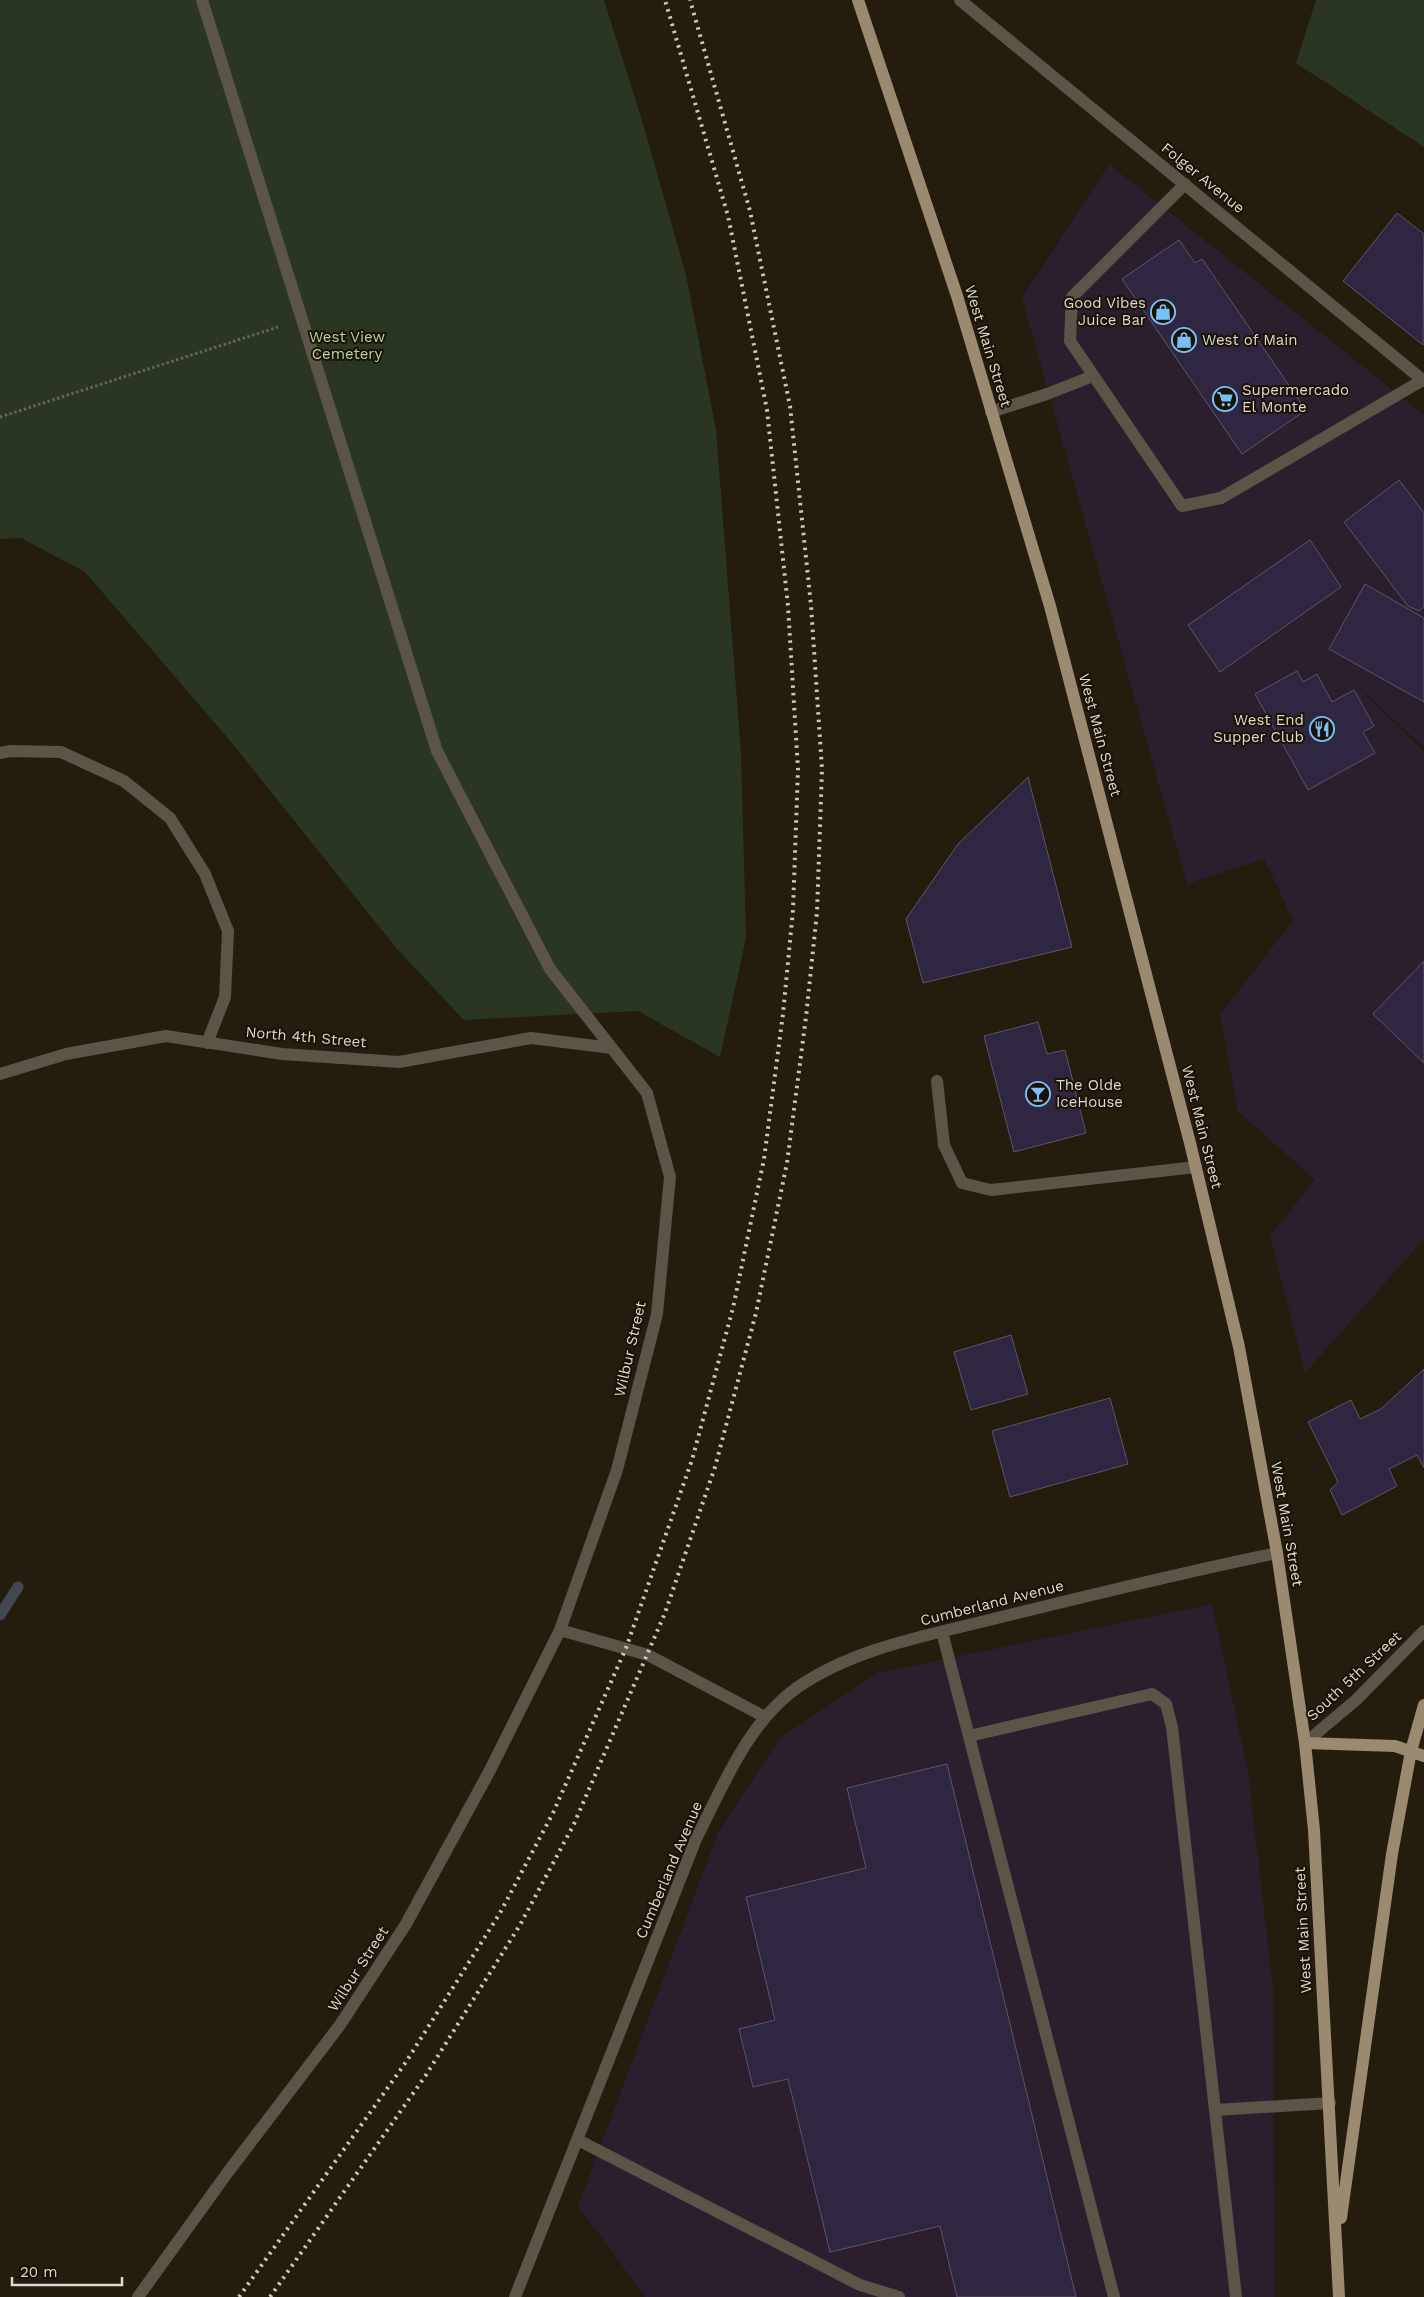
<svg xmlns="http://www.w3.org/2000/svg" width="1424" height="2297" font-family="'Work Sans',sans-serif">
  <rect width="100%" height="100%" fill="#241c0d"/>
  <!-- commercial -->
  <path fill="#2b1f2d" d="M 1109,164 L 1424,415 L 1424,748 L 1334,664 L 1424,751 L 1424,1239 L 1305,1373 L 1270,1236 L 1315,1180 L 1238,1111 L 1220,1015 L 1293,920 L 1264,859 L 1187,884 L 1022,298 Z
    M 1212,1604 L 1248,1772 L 1273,1988 L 1274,2297 L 645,2297 L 578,2206 L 718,1833 L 780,1738 L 877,1673 Z"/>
  <!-- green -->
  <path fill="#2a3622" d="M 0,0 L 604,0 L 644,127 L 686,275 L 716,430 L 741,753 L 746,938 L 720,1057 L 638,1011 L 464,1020 L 397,949 L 232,743 L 85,572 L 21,538 L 0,539 Z
    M 1316,0 L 1424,0 L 1424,147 L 1296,63 Z"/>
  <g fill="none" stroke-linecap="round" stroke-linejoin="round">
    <!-- stream -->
    <path stroke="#434752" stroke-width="11" d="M 0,1615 L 18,1587"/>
  </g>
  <!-- building -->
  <path fill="#2f2641" stroke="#5c5667" d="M 1397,213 L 1424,234 L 1423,345 L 1343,281 Z
    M 1179,240 L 1195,263 L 1202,259 L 1306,410 L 1242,454 L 1122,279 Z
    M 1399,480 L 1424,513 L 1424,607 L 1419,611 L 1408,606 L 1344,522 Z
    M 1310,540 L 1341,587 L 1220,672 L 1188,625 Z
    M 1365,584 L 1424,618 L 1424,702 L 1329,649 Z
    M 1297,671 L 1303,682 L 1317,674 L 1332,702 L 1354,690 L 1374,726 L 1363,732 L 1375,753 L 1308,790 L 1255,694 Z
    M 1028,777 L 1072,947 L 923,983 L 906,919 L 958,844 Z
    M 1424,961 L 1424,1063 L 1373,1014 Z
    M 1038,1022 L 1047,1054 L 1065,1050 L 1086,1133 L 1014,1152 L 984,1036 Z
    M 1011,1335 L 1028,1394 L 971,1410 L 954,1352 Z
    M 1424,1369 L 1424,1468 L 1417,1455 L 1389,1469 L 1397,1486 L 1342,1515 L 1330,1490 L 1338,1482 L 1308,1422 L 1351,1400 L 1360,1419 L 1381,1409 Z
    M 1110,1398 L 1128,1464 L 1010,1497 L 992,1431 Z
    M 947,1764 L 1076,2297 L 957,2297 L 940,2226 L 830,2252 L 788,2079 L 753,2087 L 739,2029 L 775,2020 L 746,1897 L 866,1868 L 847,1788 Z"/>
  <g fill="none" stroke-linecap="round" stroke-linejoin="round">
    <!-- path -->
    <path stroke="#696255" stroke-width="3" stroke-dasharray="2.5 2.5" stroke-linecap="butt" d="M 0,417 L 278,327"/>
    <!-- minor -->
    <path stroke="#5b5447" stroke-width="12" d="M 960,0 L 1424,381
      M 1185,184 L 1072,297 L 1070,341 L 1182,506 L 1221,498 L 1423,380
      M 991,412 L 1047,394 L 1093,376
      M 0,753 L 10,751 L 61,752 L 124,781 L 170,818 L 205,874 L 228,931 L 225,997 L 207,1043
      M 0,1074 L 66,1054 L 166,1036 L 282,1054 L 399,1062 L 531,1038 L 612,1048
      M 937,1081 L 944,1145 L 962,1183 L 991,1190 L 1196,1167
      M 560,1630 L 648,1655 L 765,1717
      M 942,1632 L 1114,2297
      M 969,1736 L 1152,1694 L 1166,1704 L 1172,1727 L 1236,2297
      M 1305,1743 L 1356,1700 L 1424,1631
      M 1215,2110 L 1330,2103
      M 578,2140 L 860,2285 L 899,2297
      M 138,2297 L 228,2172 L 340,2025 L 406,1924 L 489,1772 L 560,1630 L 617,1470 L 657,1314 L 670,1177 L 647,1093 L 550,969 L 437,751 L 202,0
      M 515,2297 L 696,1839 C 723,1786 748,1722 798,1687 C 856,1647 931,1635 997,1618 C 1090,1595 1183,1572 1277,1553"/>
    <!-- major -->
    <path stroke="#9a8a6f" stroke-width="12" d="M 858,0 L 957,296 L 1050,606 L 1190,1143 L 1239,1347 L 1277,1553 L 1305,1743 L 1314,1830 L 1339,2297
      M 1305,1743 L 1395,1746 L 1424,1756
      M 1341,2218 L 1392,1854 L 1411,1751 L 1424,1705"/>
    <!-- rail -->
    <path stroke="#ccc6bc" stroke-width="4" stroke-dasharray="2.5 5" stroke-linecap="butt" d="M 239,2297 L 406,2062 L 500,1913 L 553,1813 L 626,1648 L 692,1460 L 733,1308 L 764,1159 L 783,1014 L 793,910 L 798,769 L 788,606 L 767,410 L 728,216 L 665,0
      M 270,2297 L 426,2075 L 520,1925 L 574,1824 L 665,1613 L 715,1467 L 756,1313 L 787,1163 L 806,1017 L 817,912 L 822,769 L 811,605 L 790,406 L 750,211 L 690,0"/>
  </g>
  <!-- icons -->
  <defs>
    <symbol id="shop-ring" viewBox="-11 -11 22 22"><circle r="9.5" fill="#1a1205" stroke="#79bff8" stroke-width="1.5"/><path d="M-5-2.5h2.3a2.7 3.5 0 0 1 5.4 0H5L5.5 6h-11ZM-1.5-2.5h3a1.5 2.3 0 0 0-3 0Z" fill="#79bff8"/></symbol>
    <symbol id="supermarket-ring" viewBox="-11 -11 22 22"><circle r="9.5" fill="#1a1205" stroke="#79bff8" stroke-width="1.5"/><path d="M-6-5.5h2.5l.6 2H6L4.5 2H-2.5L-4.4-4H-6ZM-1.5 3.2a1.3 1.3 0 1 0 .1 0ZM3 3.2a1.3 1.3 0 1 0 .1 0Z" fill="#79bff8"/></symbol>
    <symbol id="restaurant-ring" viewBox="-11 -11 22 22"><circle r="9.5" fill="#1a1205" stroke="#79bff8" stroke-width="1.5"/><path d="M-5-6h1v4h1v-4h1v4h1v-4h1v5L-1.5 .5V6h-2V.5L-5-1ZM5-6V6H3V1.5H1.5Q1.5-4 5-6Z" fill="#79bff8"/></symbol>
    <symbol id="bar-ring" viewBox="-11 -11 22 22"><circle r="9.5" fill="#1a1205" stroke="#79bff8" stroke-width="1.5"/><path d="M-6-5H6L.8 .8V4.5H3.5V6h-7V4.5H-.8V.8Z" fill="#79bff8"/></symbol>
  </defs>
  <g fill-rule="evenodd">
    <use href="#shop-ring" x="1149" y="298" width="28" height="28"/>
    <use href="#shop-ring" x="1170" y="326" width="28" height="28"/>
    <use href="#supermarket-ring" x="1211" y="385" width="28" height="28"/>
    <use href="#restaurant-ring" x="1308" y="715" width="28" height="28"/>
    <use href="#bar-ring" x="1024" y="1080" width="28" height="28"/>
  </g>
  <g text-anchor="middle" stroke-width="4" stroke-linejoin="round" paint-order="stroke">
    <!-- street labels -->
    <g font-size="15" fill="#dfd9d0" stroke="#1a1205">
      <text transform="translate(1203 178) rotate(39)" y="5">Folger Avenue</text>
      <text transform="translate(988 346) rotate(73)" y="5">West Main Street</text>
      <text transform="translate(1100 735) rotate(75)" y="5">West Main Street</text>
      <text transform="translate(306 1037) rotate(5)" y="5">North 4th Street</text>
      <text transform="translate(1202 1127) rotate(76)" y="5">West Main Street</text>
      <text transform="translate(630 1349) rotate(-77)" y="5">Wilbur Street</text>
      <text transform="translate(1287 1524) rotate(80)" y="5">West Main Street</text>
      <text transform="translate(992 1603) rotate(-14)" y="5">Cumberland Avenue</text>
      <text transform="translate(1354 1676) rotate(-43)" y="5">South 5th Street</text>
      <text transform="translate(669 1870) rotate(-67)" y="5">Cumberland Avenue</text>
      <text transform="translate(1303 1930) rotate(-93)" y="5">West Main Street</text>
      <text transform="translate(358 1969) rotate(-57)" y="5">Wilbur Street</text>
    </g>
    <!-- poi labels -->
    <g font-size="15" fill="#dfd9d0" stroke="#1a1205" text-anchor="start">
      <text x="1146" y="308" text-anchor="end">Good Vibes<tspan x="1146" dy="17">Juice Bar</tspan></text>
      <text x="1202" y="345">West of Main</text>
      <text x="1242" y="395">Supermercado<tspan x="1242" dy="17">El Monte</tspan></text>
      <text x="1304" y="725" text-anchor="end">West End<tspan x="1304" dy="17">Supper Club</tspan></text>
      <text x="1056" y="1090">The Olde<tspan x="1056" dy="17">IceHouse</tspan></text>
    </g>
    <!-- park labels -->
    <g font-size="15" fill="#b5d5a0" stroke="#1a1205">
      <text x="347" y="342">West View<tspan x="347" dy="17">Cemetery</tspan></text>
    </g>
  </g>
  <!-- scale -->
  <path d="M12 2277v8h110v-8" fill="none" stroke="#dfd9d0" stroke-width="2.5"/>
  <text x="20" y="2277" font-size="15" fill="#dfd9d0" stroke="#1a1205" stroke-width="4" paint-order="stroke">20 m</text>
</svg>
